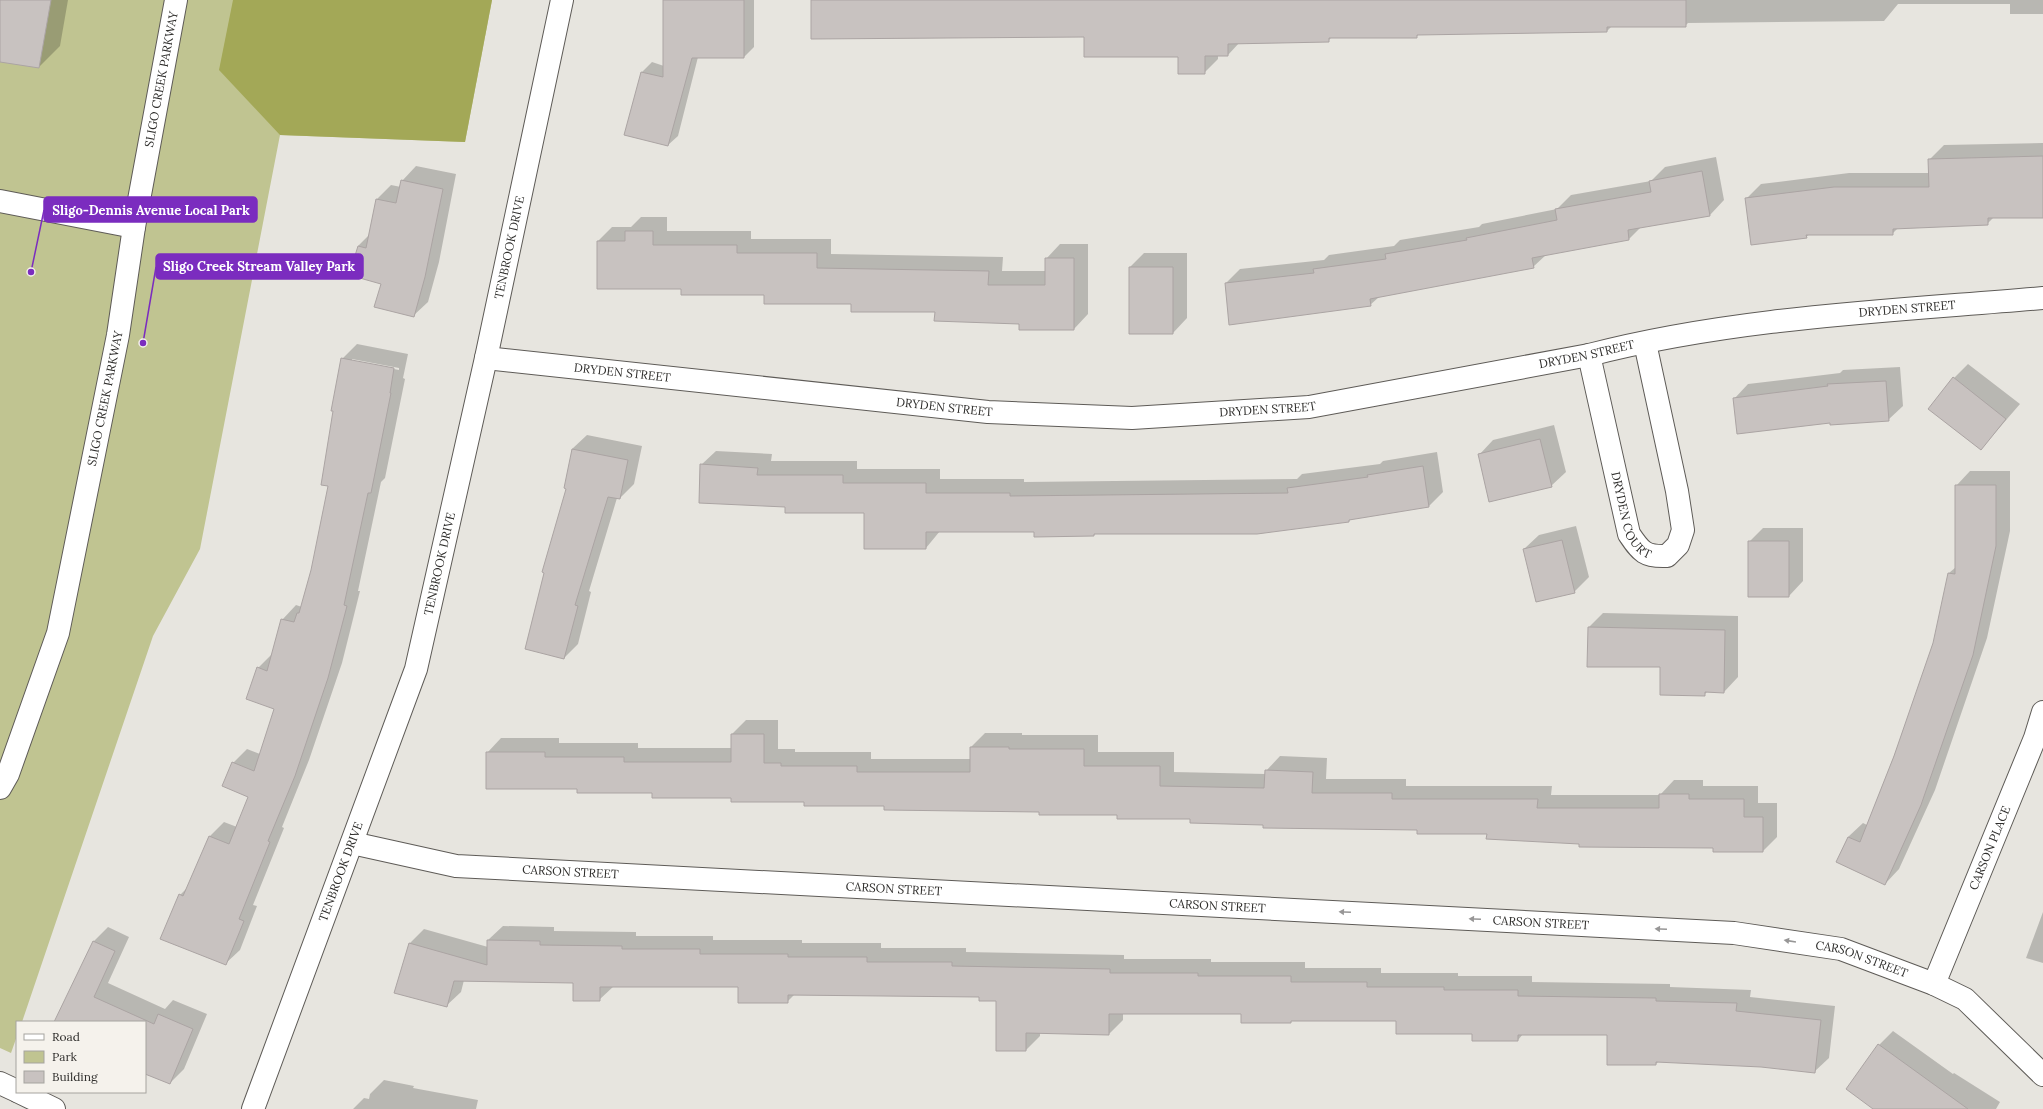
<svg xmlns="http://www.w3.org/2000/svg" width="2043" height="1109" font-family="Lora,serif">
  <rect width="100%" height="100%" fill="#e7e5df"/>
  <!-- green -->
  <path fill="#c0c491" d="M 0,0 L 492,0 L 465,142 L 280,135 L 200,549 L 153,636 L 22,1022 L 17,1022 L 17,1036 L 11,1053 L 0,1048 Z"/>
  <!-- forest -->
  <path fill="#a3a857" d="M 233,0 L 492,0 L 465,142 L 280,135 L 219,70 Z"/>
  <!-- shadow -->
  <path fill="#0003" fill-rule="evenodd" d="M 0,0 L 68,0 L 60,46 L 39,67 L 0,60 Z
    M 664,0 L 754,0 L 754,47 L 744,57 L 698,57 L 678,136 L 668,145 L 625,134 L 642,72 L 652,62 L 664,66 Z
    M 812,0 L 2043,0 L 2043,14 L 2010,14 L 2010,4 L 1898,4 L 1884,21 L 1688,23 L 1685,26 L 1612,26 L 1607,31 L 1419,34 L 1416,37 L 1332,37 L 1328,41 L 1240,42 L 1228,55 L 1218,55 L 1218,59 L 1204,73 L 1179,56 L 1085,36 Z
    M 2043,143 L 2043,217 L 1994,217 L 1987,224 L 1898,228 L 1892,234 L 1810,234 L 1806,237 L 1747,198 L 1761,184 L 1849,173 L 1930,173 L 1929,160 L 1944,145 Z
    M 1716,157 L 1724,200 L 1710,215 L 1641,227 L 1629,239 L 1547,254 L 1533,267 L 1379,297 L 1370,305 L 1226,283 L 1240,269 L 1324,260 L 1329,255 L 1394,246 L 1400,240 L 1479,227 L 1482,224 L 1557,209 L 1571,195 L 1651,181 L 1665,167 Z
    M 416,166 L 456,174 L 439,262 L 428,302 L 413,316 L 382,283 L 358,246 L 369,235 L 377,199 L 391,185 L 401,187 L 402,181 Z
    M 641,217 L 667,217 L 667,231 L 751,231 L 751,239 L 831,239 L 831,254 L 1003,257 L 1002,271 L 1046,271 L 1046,259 L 1060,244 L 1088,244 L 1088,314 L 1074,329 L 936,311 L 765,294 L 682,288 L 598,241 L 612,227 L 631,227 Z
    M 1144,253 L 1187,253 L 1187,318 L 1173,333 L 1130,267 Z
    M 357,344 L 408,354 L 403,378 L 405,379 L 385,478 L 381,482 L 358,591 L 360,591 L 342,663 L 309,760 L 282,827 L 284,828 L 253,905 L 257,906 L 240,950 L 225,964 L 180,895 L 189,886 L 209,837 L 224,822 L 237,827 L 250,796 L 233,763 L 247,749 L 260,754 L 275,708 L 258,668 L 272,654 L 282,620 L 296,605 L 302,607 L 312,570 L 329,485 L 342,359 ZM 352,359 L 399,368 L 399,370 L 352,361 Z
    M 1968,364 L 2020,404 L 1981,449 L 1954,378 Z
    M 1900,367 L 1903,406 L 1888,420 L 1831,422 L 1734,399 L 1748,384 L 1840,373 L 1843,370 Z
    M 1554,425 L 1566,472 L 1551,486 L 1479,455 L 1493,440 Z
    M 587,435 L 642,446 L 634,484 L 620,498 L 617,498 L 589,591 L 591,592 L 578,644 L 564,658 L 567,488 L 572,449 Z
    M 716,451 L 772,454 L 771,461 L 857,461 L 857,469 L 940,469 L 940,479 L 1024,479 L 1024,482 L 1297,479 L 1302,474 L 1380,464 L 1383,461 L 1437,452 L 1443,492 L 1429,506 L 1351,519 L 1349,521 L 1097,533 L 1094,535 L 1035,536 L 1035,531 L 940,531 L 926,548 L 865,512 L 786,507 L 701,465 Z
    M 1970,471 L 2010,471 L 2010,531 L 1987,638 L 1935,790 L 1899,869 L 1885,884 L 1837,862 L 1848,837 L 1863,823 L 1867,825 L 1894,756 L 1934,644 L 1949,573 L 1956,567 L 1956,486 Z
    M 1576,526 L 1589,577 L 1574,592 L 1524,549 L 1539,535 Z
    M 1763,528 L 1803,528 L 1803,581 L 1789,596 L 1749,542 Z
    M 1603,613 L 1738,616 L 1738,677 L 1724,692 L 1708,691 L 1704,695 L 1661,666 L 1589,627 Z
    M 746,720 L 778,720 L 778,749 L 795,749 L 795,752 L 871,752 L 871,759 L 971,759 L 971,747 L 985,733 L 1022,733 L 1022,735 L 1098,735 L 1098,752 L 1174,752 L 1174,772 L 1266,774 L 1266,771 L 1280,756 L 1327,758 L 1326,779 L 1406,779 L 1406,786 L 1552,786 L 1551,795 L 1660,795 L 1674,780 L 1703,780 L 1703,786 L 1758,786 L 1758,803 L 1777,803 L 1777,837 L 1763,851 L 1714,851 L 1714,847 L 1580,843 L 1488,833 L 1418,829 L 1264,824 L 1118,814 L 885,805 L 578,788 L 487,753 L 501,738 L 559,738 L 559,743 L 638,743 L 638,748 L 732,748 L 732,734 Z
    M 2043,912 L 2043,963 L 2026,958 Z
    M 503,926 L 554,927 L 554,931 L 636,932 L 636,936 L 713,936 L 713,940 L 802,940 L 802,943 L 881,943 L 881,948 L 966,948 L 966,952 L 1124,955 L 1124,959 L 1211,959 L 1211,962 L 1305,962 L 1305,968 L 1381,968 L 1381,973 L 1458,973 L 1458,976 L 1532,976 L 1532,982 L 1670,984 L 1670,987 L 1751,990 L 1750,997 L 1835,1006 L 1829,1058 L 1814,1072 L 1761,1066 L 1659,1061 L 1656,1064 L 1608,1064 L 1608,1034 L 1523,1034 L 1518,1040 L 1397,1020 L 1293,1020 L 1290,1022 L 1242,1013 L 1123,1013 L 1123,1020 L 1109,1034 L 1040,1032 L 1040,1036 L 1026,1050 L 997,1000 L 980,996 L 795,994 L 787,1002 L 739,986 L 614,986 L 599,1000 L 574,982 L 464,980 L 461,992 L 446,1006 L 410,943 L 424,929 L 488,947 L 488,940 Z
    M 108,927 L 129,937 L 108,983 L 165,1009 L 173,1000 L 207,1014 L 184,1069 L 170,1083 L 145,1073 L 145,1022 L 56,1022 L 94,941 Z
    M 1893,1031 L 1953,1074 L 1954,1073 L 2000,1102 L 1996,1109 L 1875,1109 L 1879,1045 Z
    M 384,1080 L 414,1086 L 413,1088 L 478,1100 L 476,1109 L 353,1109 L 364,1098 L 369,1099 L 370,1094 Z"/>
  <!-- building -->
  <path fill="#c8c2c0" stroke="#aba4a3" d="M 0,0 L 51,0 L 39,68 L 0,62 Z
    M 663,0 L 744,0 L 744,58 L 692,58 L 668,146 L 624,135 L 641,72 L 663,77 Z
    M 811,0 L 1686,0 L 1686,27 L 1607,27 L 1607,32 L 1417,35 L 1417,38 L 1329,38 L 1329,42 L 1228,44 L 1228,56 L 1205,56 L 1205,74 L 1178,74 L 1178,57 L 1084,57 L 1084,37 L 811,39 Z
    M 2043,156 L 2043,218 L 1988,218 L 1988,225 L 1893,229 L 1893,235 L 1806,235 L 1807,238 L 1751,245 L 1745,198 L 1834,187 L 1929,187 L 1928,159 Z
    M 1702,171 L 1710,216 L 1628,230 L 1629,240 L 1532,258 L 1534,268 L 1370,299 L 1371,306 L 1229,325 L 1225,283 L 1314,273 L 1313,269 L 1386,259 L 1385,254 L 1467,240 L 1466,238 L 1557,220 L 1555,209 L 1651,192 L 1649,181 Z
    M 401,180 L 443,189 L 425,277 L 414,317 L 374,307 L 381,284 L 349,275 L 358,246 L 366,248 L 376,199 L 396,203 Z
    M 625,231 L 653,231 L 653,245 L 737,245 L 737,253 L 817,253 L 817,268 L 989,271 L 988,285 L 1045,285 L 1045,258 L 1074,258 L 1074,330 L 1019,330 L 1019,324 L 934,321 L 935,312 L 851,312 L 851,304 L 764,304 L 764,295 L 681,295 L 681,289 L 597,289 L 597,241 L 625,241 Z
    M 1129,267 L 1173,267 L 1173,334 L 1129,334 Z
    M 341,358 L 394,368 L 390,393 L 391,393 L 371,493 L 368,493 L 344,605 L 347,606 L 328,678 L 295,776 L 268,841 L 270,842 L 239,919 L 244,921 L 226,965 L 160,939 L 179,894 L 183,896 L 209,836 L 229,844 L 248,797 L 222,786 L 232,762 L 254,771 L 274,709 L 246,699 L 257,667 L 267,671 L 281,619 L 294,622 L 297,613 L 299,613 L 311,570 L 328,486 L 321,485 L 333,411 L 331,411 Z
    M 1953,377 L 2006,419 L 1981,450 L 1928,409 Z
    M 1886,381 L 1889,421 L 1830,425 L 1830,423 L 1737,434 L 1733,398 L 1828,386 L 1827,384 Z
    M 1540,439 L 1552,487 L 1489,502 L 1478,454 Z
    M 572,449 L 628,460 L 620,499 L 608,497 L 575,605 L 578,606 L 564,659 L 525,649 L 544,573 L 542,572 L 566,489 L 564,488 Z
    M 700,464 L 758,468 L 757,475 L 843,475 L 843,483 L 926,483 L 926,493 L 1010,493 L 1010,496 L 1288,493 L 1287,488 L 1368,477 L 1367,475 L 1423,466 L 1429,507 L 1349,520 L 1349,522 L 1257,534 L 1094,534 L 1094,536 L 1034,537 L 1034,532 L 926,532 L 926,549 L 864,549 L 864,513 L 785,513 L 785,507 L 699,503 Z
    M 1955,485 L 1996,485 L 1996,546 L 1973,655 L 1921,805 L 1885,885 L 1836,862 L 1848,837 L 1860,842 L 1894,756 L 1933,643 L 1948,573 L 1955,574 Z
    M 1562,540 L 1575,593 L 1536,602 L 1523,549 Z
    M 1748,541 L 1789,541 L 1789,597 L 1748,597 Z
    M 1588,627 L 1725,630 L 1724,693 L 1705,692 L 1705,696 L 1660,695 L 1660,667 L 1587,667 Z
    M 731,734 L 764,734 L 764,763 L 781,763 L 781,766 L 857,766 L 857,772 L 970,772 L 970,747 L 1009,747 L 1009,749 L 1084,749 L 1084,766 L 1160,766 L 1160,786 L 1264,788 L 1265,770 L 1313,772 L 1312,793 L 1392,793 L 1392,799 L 1538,799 L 1537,808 L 1659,808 L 1659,794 L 1689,794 L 1689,799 L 1744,799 L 1744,817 L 1763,817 L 1763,852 L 1713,852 L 1713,848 L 1579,847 L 1579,844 L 1486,839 L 1487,834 L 1417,834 L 1417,830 L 1263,828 L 1263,825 L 1190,823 L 1190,819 L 1117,819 L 1117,815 L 1039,815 L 1039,812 L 884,810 L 884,806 L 804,806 L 804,802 L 731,802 L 731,798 L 652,798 L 652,793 L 577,793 L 577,789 L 486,789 L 486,752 L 545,752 L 545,757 L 624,757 L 624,762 L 731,762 Z
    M 487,940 L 540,941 L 540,945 L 622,946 L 622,949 L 700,949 L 700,954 L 788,954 L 788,957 L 867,957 L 867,962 L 952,962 L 952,966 L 1110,969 L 1110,973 L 1198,973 L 1198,976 L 1291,976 L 1291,982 L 1367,982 L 1367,987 L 1444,987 L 1444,990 L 1518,990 L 1518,996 L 1656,998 L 1656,1001 L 1737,1003 L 1736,1011 L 1821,1020 L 1815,1073 L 1761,1067 L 1656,1062 L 1656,1065 L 1607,1065 L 1607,1035 L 1518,1035 L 1518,1041 L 1472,1041 L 1472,1034 L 1396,1034 L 1396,1021 L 1291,1021 L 1291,1023 L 1241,1023 L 1241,1014 L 1109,1014 L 1109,1035 L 1026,1033 L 1026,1051 L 996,1051 L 996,1001 L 979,1001 L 979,997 L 788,995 L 788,1003 L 738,1003 L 738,987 L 600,987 L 600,1001 L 573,1001 L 573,983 L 454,981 L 447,1007 L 394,993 L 409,943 L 487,965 Z
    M 93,941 L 115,951 L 94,997 L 154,1024 L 158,1014 L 193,1029 L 170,1084 L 145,1074 L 145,1022 L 54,1022 Z
    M 1878,1044 L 1968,1109 L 1873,1109 L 1846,1089 Z"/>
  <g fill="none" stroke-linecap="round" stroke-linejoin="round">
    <defs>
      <g id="minor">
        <path d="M 0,201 L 134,227"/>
        <path id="s1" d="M 1589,355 L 1629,534 C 1641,552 1645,557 1667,556 L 1678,545 L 1683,530 L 1677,491 L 1645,343"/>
        <path id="s2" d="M 486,358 L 988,412 L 1132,418 L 1309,407 L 1589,355 C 1735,317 1892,311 2043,298"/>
        <path id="s3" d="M 0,788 L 8,774 L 58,633 L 118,335 L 134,227 L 176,0"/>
        <path id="s4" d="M 352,843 L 456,866 L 1734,933 L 1841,949 L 1934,984 L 1965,999 L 2043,1075"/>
        <path id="s5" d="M 1934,984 L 2035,738 L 2043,712"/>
        <path d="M 0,1083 L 17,1091"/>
        <path d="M 19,1092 L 54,1109"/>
        <path id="s6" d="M 253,1109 L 416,669 L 486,358 L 562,0"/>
      </g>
    </defs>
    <!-- minor casing -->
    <use href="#minor" stroke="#5e5b57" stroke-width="24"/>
    <!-- minor -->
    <use href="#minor" stroke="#fff" stroke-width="22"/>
  </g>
  <!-- one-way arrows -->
  <defs><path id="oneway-solid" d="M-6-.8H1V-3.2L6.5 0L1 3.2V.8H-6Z"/></defs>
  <g fill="#979696">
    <use href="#oneway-solid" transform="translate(1345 912) rotate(-177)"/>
    <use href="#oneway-solid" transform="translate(1475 919) rotate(-177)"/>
    <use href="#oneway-solid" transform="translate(1661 929) rotate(-177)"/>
    <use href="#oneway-solid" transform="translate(1790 941) rotate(-171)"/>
  </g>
  <g text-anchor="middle" stroke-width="4" stroke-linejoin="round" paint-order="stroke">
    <!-- street labels -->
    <g font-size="12" fill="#2f2e2c" stroke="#f5f2ec">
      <text dy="4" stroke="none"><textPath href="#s3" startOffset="729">SLIGO CREEK PARKWAY</textPath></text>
      <text dy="4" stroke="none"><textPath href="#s6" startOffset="901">TENBROOK DRIVE</textPath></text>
      <text dy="4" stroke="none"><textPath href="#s2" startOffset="1433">DRYDEN STREET</textPath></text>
      <text dy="4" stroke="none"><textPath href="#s2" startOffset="1109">DRYDEN STREET</textPath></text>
      <text dy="4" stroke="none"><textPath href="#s2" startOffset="137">DRYDEN STREET</textPath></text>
      <text dy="4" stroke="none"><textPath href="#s3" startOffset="405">SLIGO CREEK PARKWAY</textPath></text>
      <text dy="4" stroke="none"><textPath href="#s2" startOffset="461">DRYDEN STREET</textPath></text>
      <text dy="4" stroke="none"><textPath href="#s2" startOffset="785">DRYDEN STREET</textPath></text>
      <text dy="4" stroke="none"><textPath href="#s1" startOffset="167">DRYDEN COURT</textPath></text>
      <text dy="4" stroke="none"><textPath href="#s6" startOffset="577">TENBROOK DRIVE</textPath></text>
      <text dy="4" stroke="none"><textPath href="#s5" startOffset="147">CARSON PLACE</textPath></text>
      <text dy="4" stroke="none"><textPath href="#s6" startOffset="253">TENBROOK DRIVE</textPath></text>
      <text dy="4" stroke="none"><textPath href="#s4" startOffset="221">CARSON STREET</textPath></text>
      <text dy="4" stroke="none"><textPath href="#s4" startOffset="545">CARSON STREET</textPath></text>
      <text dy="4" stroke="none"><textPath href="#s4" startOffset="869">CARSON STREET</textPath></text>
      <text dy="4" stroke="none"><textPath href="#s4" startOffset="1193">CARSON STREET</textPath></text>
      <text dy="4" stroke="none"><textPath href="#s4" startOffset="1517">CARSON STREET</textPath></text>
    </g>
  </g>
  <!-- callouts -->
  <path fill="none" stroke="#7b2cbf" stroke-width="1.5" d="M31 272L44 210M143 343L156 267"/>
  <g fill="#7b2cbf" stroke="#f5f2ec" stroke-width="1.5">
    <circle cx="31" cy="272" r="4"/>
    <circle cx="143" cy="343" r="4"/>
  </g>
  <g fill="#7b2cbf" stroke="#7b2cbf" stroke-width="1.5">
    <rect x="44" y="197" width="213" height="25" rx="4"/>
    <rect x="156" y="254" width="207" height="25" rx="4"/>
  </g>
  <g font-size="13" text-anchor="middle" font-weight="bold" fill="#fff">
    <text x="151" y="215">Sligo-Dennis Avenue Local Park</text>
    <text x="259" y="271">Sligo Creek Stream Valley Park</text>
  </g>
  <!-- legend -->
  <rect x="16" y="1021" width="130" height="72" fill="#f5f2ec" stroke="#a6a49f"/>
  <rect x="24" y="1034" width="20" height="6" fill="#ffffff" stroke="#a6a49f"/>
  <text x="52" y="1041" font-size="12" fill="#2f2e2c">Road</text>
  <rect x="24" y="1051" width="20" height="12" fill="#c0c491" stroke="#a6a49f"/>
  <text x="52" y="1061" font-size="12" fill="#2f2e2c">Park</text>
  <rect x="24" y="1071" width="20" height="12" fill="#c8c2c0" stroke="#a6a49f"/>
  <text x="52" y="1081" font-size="12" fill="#2f2e2c">Building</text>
</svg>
